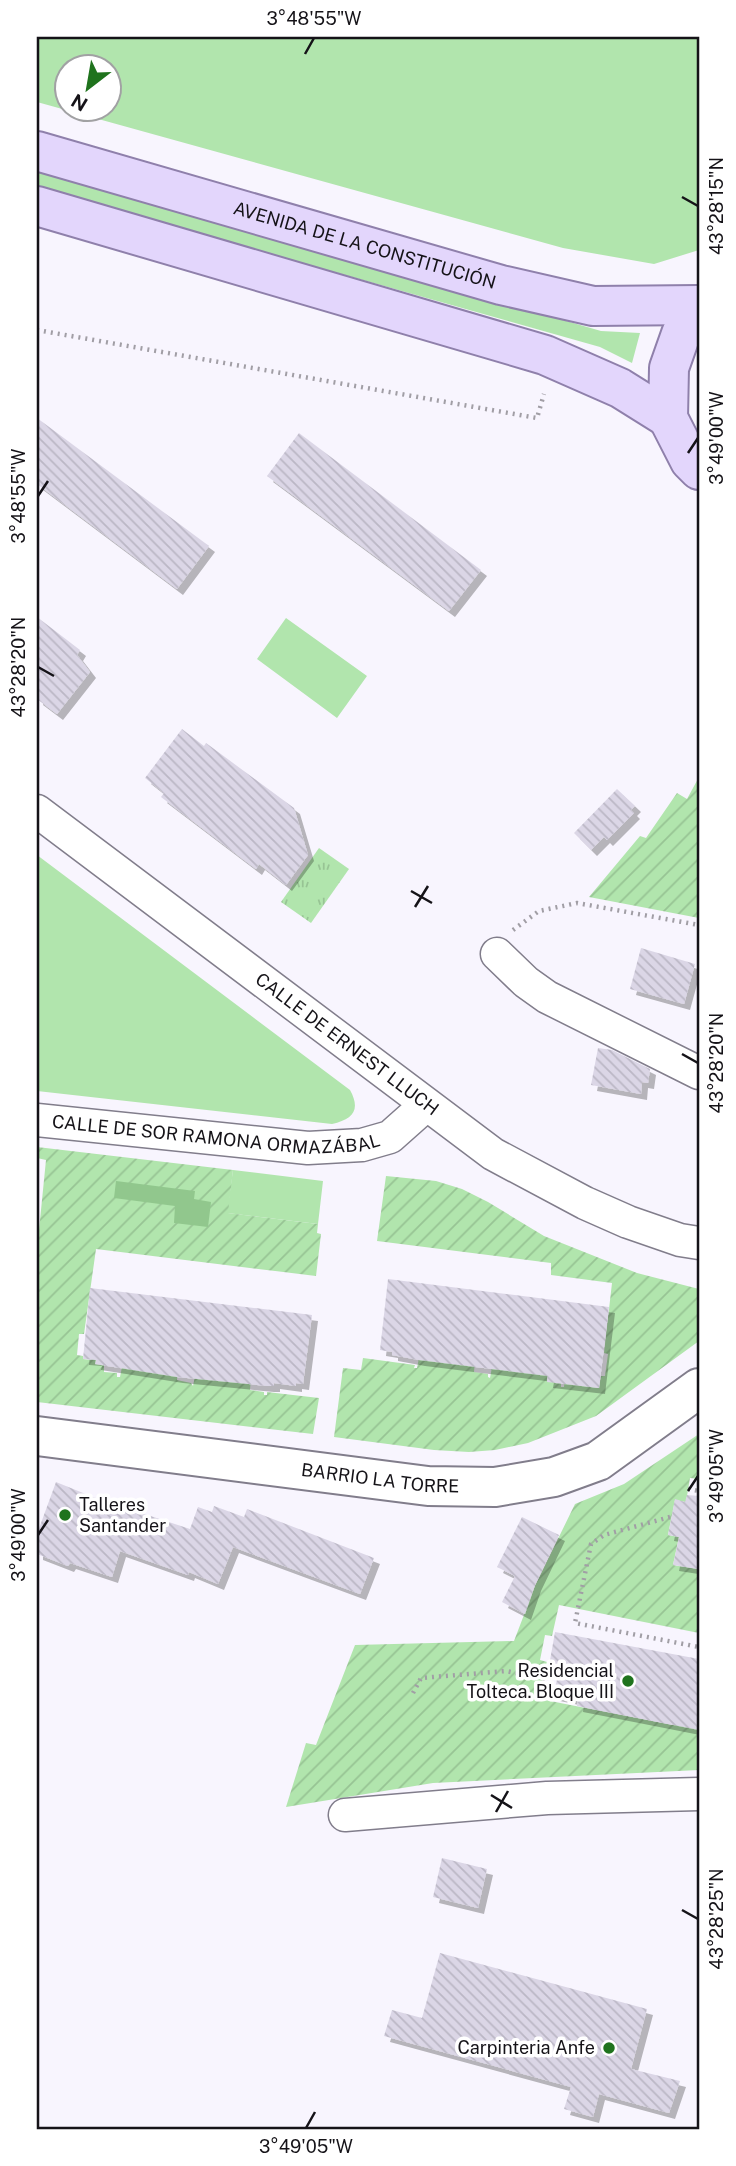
<svg xmlns="http://www.w3.org/2000/svg" width="736" height="2166" font-family="'Public Sans',sans-serif">
  <defs>
    <pattern id="park-tufts" width="24" height="20" patternUnits="userSpaceOnUse" patternTransform="scale(1.75)"><rect width="24" height="20" fill="#b1e5ad"/><path d="M3 7l-1-3M5 7V3M7 7l1-3M15 17l-1-3M17 17v-4M19 17l1-3" fill="none" stroke="#97c494"/></pattern>
    <pattern id="garden-furrows" width="10" height="10" patternUnits="userSpaceOnUse" patternTransform="scale(1.75)"><rect width="10" height="10" fill="#b1e5ad"/><path d="M-1 1l2-2M0 10L10 0M9 11l2-2" fill="none" stroke="#97c494"/></pattern>
    <pattern id="building-back-hatch" width="6" height="6" patternUnits="userSpaceOnUse" patternTransform="scale(1.75)"><rect width="6" height="6" fill="#dbd6e6"/><path d="M-1 5l2 2M0 0l6 6M5-1l2 2" fill="none" stroke="#bbb7c5"/></pattern>
    <filter id="shadow"><feDropShadow dx="6" dy="6" stdDeviation="0" flood-color="#0004"/></filter>
  </defs>
  <rect width="100%" height="100%" fill="#f8f5fe"/>
  <!-- grass -->
  <path fill="#b1e5ad" fill-rule="evenodd" d="M 37,37 L 699,37 L 699,250 L 654,264 L 563,248 L 37,102 ZM 66,66 L 108,66 L 108,108 L 66,108 Z
    M 37,169 L 601,331 L 640,333 L 632,363 L 600,347 L 37,188 Z
    M 286,618 L 367,676 L 337,718 L 257,659 Z
    M 37,855 L 350,1090 C 361,1110 353,1119 332,1124 L 37,1091 Z
    M 233,1170 L 323,1181 L 318,1224 L 227,1213 Z"/>
  <!-- park -->
  <path fill="url(#park-tufts)" d="M 319,848 L 349,869 L 311,923 L 281,902 Z"/>
  <!-- garden -->
  <path fill="url(#garden-furrows)" d="M 699,777 L 699,918 L 589,897 L 640,836 L 646,838 L 677,793 L 687,799 Z
    M 37,1147 L 233,1170 L 228,1213 L 318,1224 L 317,1233 L 321,1234 L 316,1276 L 96,1249 L 84,1334 L 79,1334 L 77,1355 L 83,1356 L 83,1359 L 91,1360 L 92,1357 L 96,1360 L 96,1364 L 104,1365 L 104,1372 L 117,1373 L 117,1377 L 120,1377 L 122,1367 L 178,1368 L 177,1380 L 191,1383 L 193,1386 L 195,1376 L 251,1377 L 250,1390 L 264,1392 L 264,1395 L 267,1395 L 267,1392 L 319,1398 L 313,1434 L 37,1402 L 37,1250 L 46,1160 L 37,1158 Z
    M 386,1176 L 436,1181 L 462,1189 L 488,1202 L 544,1236 L 637,1273 L 699,1289 L 699,1341 L 596,1416 L 528,1443 L 495,1450 L 469,1452 L 434,1450 L 334,1437 L 343,1368 L 361,1370 L 363,1358 L 415,1365 L 414,1368 L 417,1368 L 419,1358 L 475,1360 L 474,1372 L 488,1374 L 488,1377 L 490,1378 L 492,1367 L 548,1369 L 547,1381 L 561,1383 L 561,1387 L 564,1387 L 565,1377 L 576,1385 L 599,1388 L 601,1376 L 605,1376 L 608,1354 L 604,1353 L 612,1283 L 551,1275 L 551,1263 L 377,1241 Z
    M 699,1434 L 699,1479 L 690,1478 L 686,1502 L 675,1500 L 668,1535 L 679,1537 L 673,1565 L 697,1569 L 699,1633 L 559,1605 L 552,1636 L 545,1635 L 540,1660 L 547,1662 L 540,1699 L 672,1725 L 674,1719 L 699,1725 L 699,1770 L 433,1783 L 286,1807 L 306,1743 L 316,1745 L 355,1645 L 514,1641 L 535,1586 L 575,1504 L 624,1484 Z"/>
  <!-- water -->
  <path fill="#91c78d" d="M 116,1181 L 195,1191 L 194,1199 L 211,1202 L 208,1227 L 174,1223 L 175,1206 L 114,1198 Z"/>
  <!-- building -->
  <path fill="url(#building-back-hatch)" filter="url(#shadow)" d="M 37,418 L 209,546 L 177,589 L 37,484 Z
    M 299,433 L 481,570 L 449,611 L 267,476 Z
    M 37,617 L 80,650 L 77,655 L 90,672 L 57,714 L 37,699 Z
    M 182,729 L 204,746 L 206,743 L 294,808 L 308,855 L 286,885 L 259,864 L 256,869 L 190,819 L 161,797 L 164,793 L 145,778 Z
    M 617,789 L 635,806 L 631,810 L 634,813 L 607,840 L 604,837 L 591,850 L 574,833 Z
    M 641,948 L 695,964 L 684,1004 L 630,989 Z
    M 598,1048 L 612,1050 L 650,1069 L 648,1083 L 642,1082 L 641,1094 L 591,1085 Z
    M 388,1279 L 609,1307 L 599,1388 L 547,1382 L 548,1376 L 419,1360 L 392,1355 L 392,1352 L 380,1350 Z
    M 90,1288 L 312,1315 L 303,1384 L 296,1383 L 296,1386 L 274,1383 L 274,1386 L 268,1386 L 177,1377 L 95,1364 L 96,1360 L 83,1359 Z
    M 56,1482 L 93,1497 L 190,1529 L 198,1507 L 212,1512 L 214,1506 L 244,1517 L 247,1509 L 374,1558 L 360,1594 L 233,1547 L 218,1584 L 189,1572 L 188,1575 L 120,1551 L 112,1577 L 70,1563 L 68,1566 L 37,1554 L 37,1534 Z
    M 687,1495 L 699,1496 L 699,1569 L 673,1565 L 679,1537 L 668,1535 L 675,1499 L 685,1502 Z
    M 522,1517 L 559,1535 L 535,1585 L 525,1614 L 502,1602 L 515,1576 L 497,1567 Z
    M 555,1632 L 699,1659 L 699,1730 L 577,1706 L 578,1700 L 554,1695 L 559,1668 L 549,1666 Z
    M 442,1858 L 487,1869 L 478,1908 L 433,1897 Z
    M 440,1953 L 647,2009 L 631,2069 L 680,2081 L 669,2113 L 599,2094 L 593,2117 L 564,2109 L 571,2087 L 384,2036 L 392,2010 L 422,2018 Z"/>
  <g fill="none" stroke-linecap="round" stroke-linejoin="round">
    <defs>
      <g id="street">
        <path id="s1" d="M 37,811 L 493,1154 L 585,1203 L 628,1222 L 680,1240 L 699,1243"/>
        <path d="M 497,954 L 526,982 L 547,997 L 699,1073"/>
        <path id="s2" d="M 37,1120 L 308,1148 L 362,1145 L 390,1137 L 426,1105"/>
        <path d="M 345,1815 L 547,1798 L 699,1794"/>
      </g>
      <g id="secondary">
        <path id="s3" d="M 37,1436 L 428,1486 L 495,1487 L 554,1477 L 598,1461 L 699,1388"/>
      </g>
      <g id="primary">
        <path id="s4" d="M 37,151 L 501,285 L 593,306 L 699,305"/>
        <path d="M 37,206 L 545,355 L 620,388 L 668,418"/>
        <path d="M 699,310 L 681,334 L 669,368 L 668,418 L 690,461 L 699,470"/>
      </g>
    </defs>
    <!-- street casing -->
    <use href="#street" stroke="#817d8b" stroke-width="35"/>
    <!-- secondary casing -->
    <use href="#secondary" stroke="#817d8b" stroke-width="42"/>
    <!-- primary casing -->
    <use href="#primary" stroke="#8f80ab" stroke-width="42"/>
    <!-- path -->
    <path stroke="#a19ea5" stroke-width="4.5" stroke-dasharray="2 5" stroke-linecap="butt" d="M 37,330 L 537,418 L 544,394
      M 513,930 L 539,911 L 577,903 L 699,925
      M 688,1489 L 699,1491
      M 670,1517 L 604,1535 L 591,1544 L 575,1623 L 699,1647
      M 413,1693 L 421,1678 L 506,1671 L 549,1680 L 551,1670"/>
    <!-- street -->
    <use href="#street" stroke="#fff" stroke-width="32"/>
    <!-- secondary -->
    <use href="#secondary" stroke="#fff" stroke-width="38"/>
    <!-- primary -->
    <use href="#primary" stroke="#e3d6fc" stroke-width="38"/>
  </g>
  <!-- ticks -->
  <path fill="none" stroke="#151318" stroke-width="2.5" d="M 305,54 L 314,38M 682,197 L 698,206M 688,453 L 698,438M 38,496 L 48,481M 38,667 L 54,676M 411,891 L 432,903M 415,907 L 428,886M 682,1054 L 698,1063M 688,1491 L 698,1476M 38,1535 L 48,1520M 491,1795 L 512,1808M 496,1812 L 508,1791M 682,1910 L 698,1919M 306,2128 L 315,2112"/>
  <!-- markers -->
  <g fill="#1f731d" stroke="#fff" stroke-width="2.5">
    <circle cx="65" cy="1515" r="7"/>
    <circle cx="628" cy="1681" r="7"/>
    <circle cx="609" cy="2048" r="7"/>
  </g>
  <g text-anchor="middle" stroke-width="7" stroke-linejoin="round" paint-order="stroke">
    <!-- street labels -->
    <g font-size="18" fill="#151318" stroke="#fff">
      <text dy="6" stroke="none"><textPath href="#s4" startOffset="341">AVENIDA DE LA CONSTITUCIÓN</textPath></text>
      <text dy="6" stroke="none"><textPath href="#s1" startOffset="388">CALLE DE ERNEST LLUCH</textPath></text>
      <text dy="6" stroke="none"><textPath href="#s2" startOffset="180">CALLE DE SOR RAMONA ORMAZÁBAL</textPath></text>
      <text dy="6" stroke="none"><textPath href="#s3" startOffset="346">BARRIO LA TORRE</textPath></text>
    </g>
    <!-- poi labels -->
    <g font-size="18" fill="#151318" stroke="#fff" text-anchor="end">
      <text x="79" y="1511" text-anchor="start">Talleres<tspan x="79" dy="21">Santander</tspan></text>
      <text x="614" y="1677">Residencial<tspan x="614" dy="21">Tolteca. Bloque III</tspan></text>
      <text x="595" y="2054">Carpinteria Anfe</text>
    </g>
  </g>
  <!-- border -->
  <rect width="736" height="2166" fill="none" stroke="#ffffff" stroke-width="77"/>
  <!-- north arrow -->
  <g transform="translate(88 88) rotate(211)"><circle r="33" fill="#ffffff" stroke="#a1a1a3" stroke-width="2"/>
  <path d="M0-5L12 26L0 18L-12 26Z" fill="#1f731d"/>
  <text y="-10" font-size="19" font-weight="bold" text-anchor="middle" fill="#151318">N</text>
  </g>
  <rect x="38" y="38" width="660" height="2090" fill="none" stroke="#151318" stroke-width="2.5"/>
  <g font-size="18" text-anchor="middle" fill="#151318">
    <text x="314" y="25">3°48'55"W</text>
    <text transform="translate(717 206) rotate(-90)" y="6">43°28'15"N</text>
    <text transform="translate(717 438) rotate(-90)" y="6">3°49'00"W</text>
    <text transform="translate(19 496) rotate(-90)" y="6">3°48'55"W</text>
    <text transform="translate(19 667) rotate(-90)" y="6">43°28'20"N</text>
    <text transform="translate(717 1063) rotate(-90)" y="6">43°28'20"N</text>
    <text transform="translate(717 1476) rotate(-90)" y="6">3°49'05"W</text>
    <text transform="translate(19 1535) rotate(-90)" y="6">3°49'00"W</text>
    <text transform="translate(717 1919) rotate(-90)" y="6">43°28'25"N</text>
    <text x="306" y="2153">3°49'05"W</text>
  </g>
</svg>
